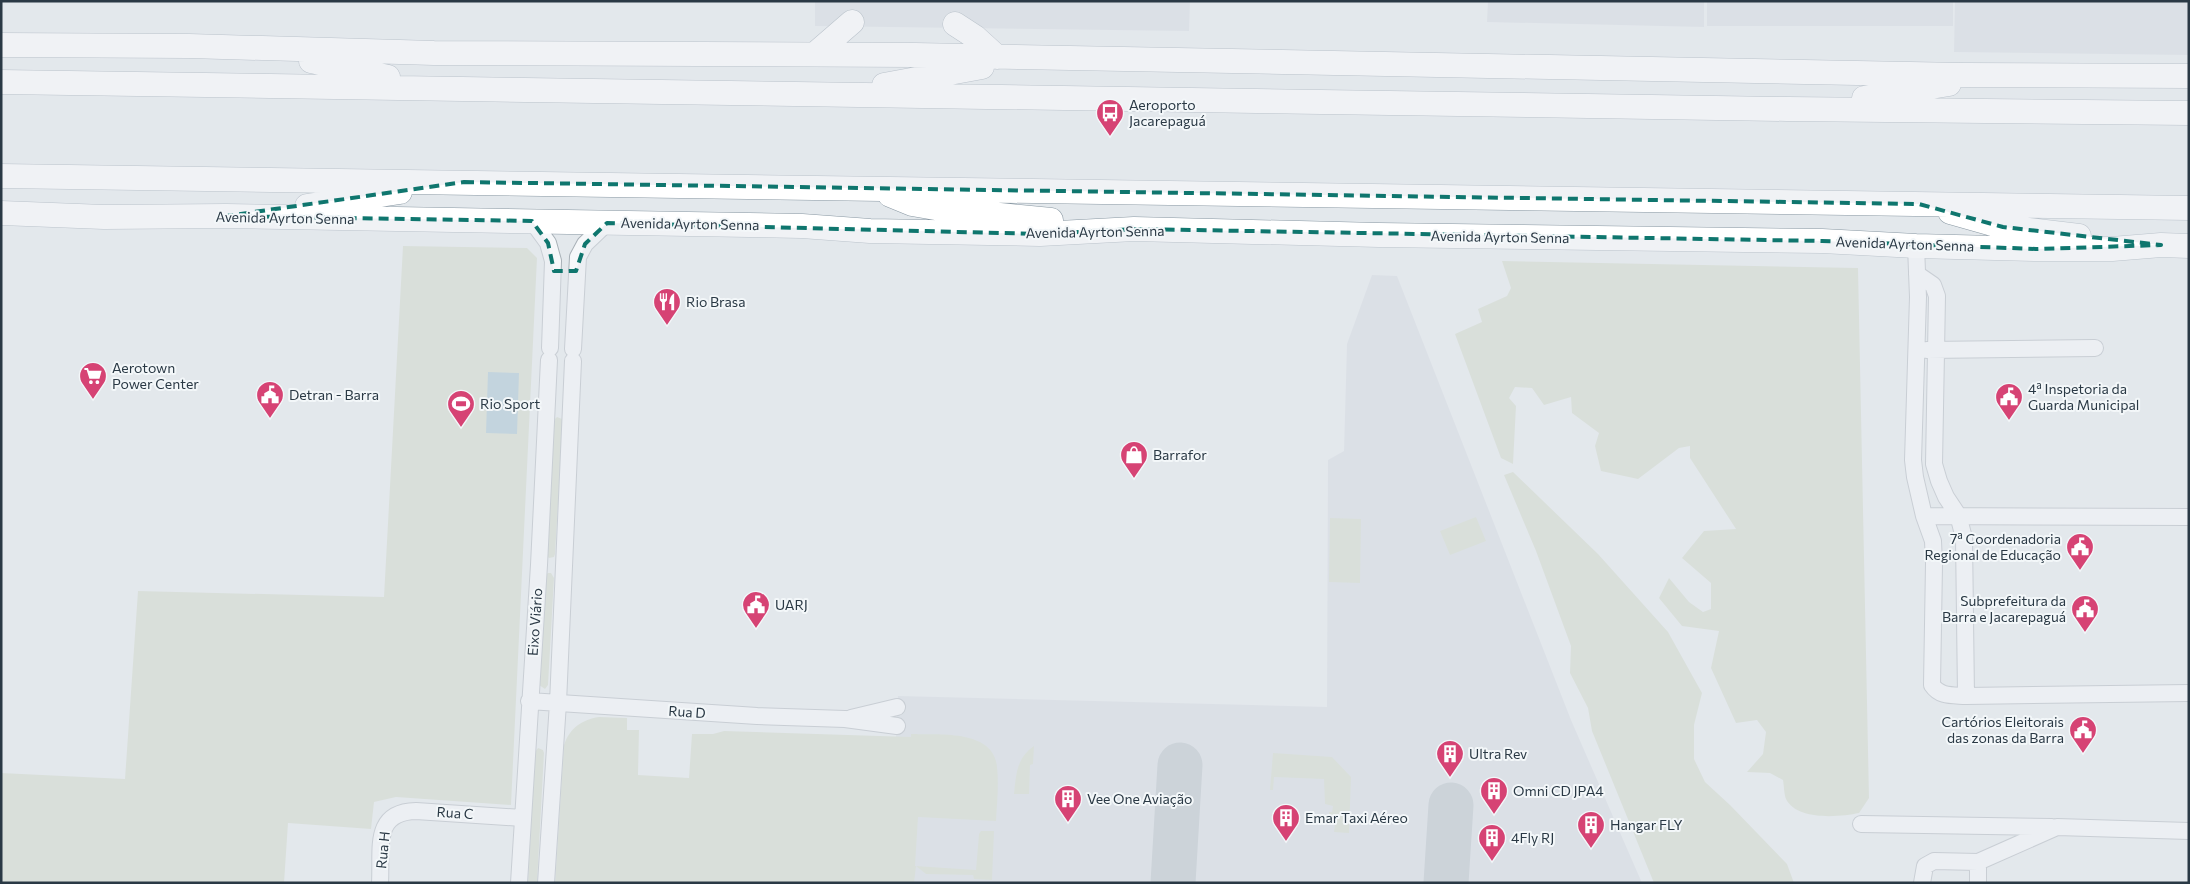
<svg xmlns="http://www.w3.org/2000/svg" width="2190" height="884" font-family="Commissioner,sans-serif">
  <rect width="100%" height="100%" fill="#e3e8ec"/>
  <!-- built -->
  <path fill="#d1d8de" d="M 815,1 L 1190,1 L 1189,31 L 815,26 Z
    M 1488,1 L 1704,1 L 1704,27 L 1487,22 Z
    M 1707,1 L 1953,1 L 1953,26 L 1707,26 Z
    M 1955,1 L 2189,1 L 2189,55 L 1954,52 Z
    M 1372,275 L 1397,276 L 1571,720 L 1642,883 L 903,883 L 911,738 L 896,737 L 898,696 L 1327,707 L 1328,460 L 1344,451 L 1347,344 Z"/>
  <!-- green -->
  <path fill="#ccd6c4" d="M 403,246 L 527,248 L 537,258 L 511,805 L 396,797 L 374,802 L 371,829 L 288,823 L 284,883 L 1,883 L 1,773 L 125,779 L 138,591 L 384,597 Z
    M 1502,261 L 1858,268 L 1869,798 L 1859,813 C 1840,817 1797,821 1786,799 C 1784,794 1784,786 1783,780 L 1770,773 L 1747,772 L 1763,754 L 1766,732 L 1757,720 L 1736,723 L 1711,668 L 1719,631 L 1682,626 L 1659,598 L 1669,578 L 1689,602 L 1703,612 L 1711,609 L 1711,583 L 1682,558 L 1704,531 L 1736,529 L 1690,458 L 1690,446 L 1679,448 L 1638,479 L 1601,471 L 1595,446 L 1599,433 L 1572,413 L 1571,397 L 1544,405 L 1532,388 L 1515,387 L 1509,398 L 1516,406 L 1513,464 L 1501,458 L 1455,334 L 1482,322 L 1478,309 L 1507,296 L 1511,288 Z
    M 557,417 L 562,419 L 563,421 L 555,554 L 554,557 L 549,558 L 547,556 L 553,421 Z
    M 1513,472 L 1598,554 L 1668,632 L 1702,693 L 1694,725 L 1694,759 L 1705,782 L 1730,805 L 1787,864 L 1794,883 L 1654,883 L 1592,731 L 1588,708 L 1570,673 L 1571,646 L 1536,551 L 1504,475 Z
    M 1476,517 L 1486,541 L 1450,555 L 1440,531 Z
    M 1330,518 L 1361,519 L 1360,583 L 1329,582 Z
    M 548,573 L 551,573 L 554,578 L 548,685 L 545,689 L 539,685 L 546,575 Z
    M 599,717 L 627,718 L 627,730 L 639,730 L 638,775 L 689,778 L 692,734 L 713,734 L 724,731 L 911,737 L 911,734 C 938,735 994,729 997,767 C 999,784 997,803 996,821 L 918,817 L 915,866 L 976,870 L 979,834 L 981,831 L 994,831 L 992,880 L 974,879 L 973,875 L 926,874 L 916,866 L 914,883 L 555,883 L 564,745 C 570,728 581,720 599,717 Z
    M 1034,746 L 1033,764 L 1030,765 L 1029,794 L 1014,794 C 1016,773 1017,758 1034,746 Z
    M 538,748 L 543,750 L 544,753 L 537,883 L 528,883 L 535,752 Z
    M 1273,753 L 1332,757 L 1351,777 L 1349,833 L 1334,832 L 1336,816 L 1329,815 L 1329,812 L 1332,812 L 1333,806 L 1325,804 L 1324,779 L 1274,777 L 1273,790 L 1270,790 Z"/>
  <!-- water -->
  <path fill="#9cbdcd" d="M 488,372 L 519,373 L 517,434 L 486,433 Z"/>
  <g fill="none" stroke-linecap="round" stroke-linejoin="round">
    <!-- taxiway -->
    <path stroke="#afbac2" stroke-width="45" d="M 1173,883 L 1180,765
      M 1446,883 L 1451,805"/>
    <defs>
      <path id="minor" d="M 532,221 L 548,243 L 553,261 L 550,348
        M 1916,246 L 1918,297 L 1913,460 L 1915,477 L 1924,516 L 1933,541 L 1934,564 L 1932,685 C 1940,697 1952,695 1966,696 L 2189,693
        M 1917,274 L 1933,285 L 1937,296 L 1934,464 L 1939,481 L 1946,497 L 1958,515 L 1964,538 L 1966,696
        M 573,349 L 578,257 L 585,244 L 607,223
        M 1927,350 L 2095,348
        M 1924,516 L 2189,517
        M 529,701 L 757,716 L 845,719 L 897,726
        M 851,718 L 897,707
        M 1861,824 L 2052,827
        M 380,883 C 382,849 372,812 416,811 L 522,818
        M 519,883 L 539,565 L 549,360
        M 546,883 L 558,703 L 573,361
        M 1922,883 L 1925,866 L 1934,861 L 1978,862 L 2057,827 L 2189,831
        M 1978,883 L 1978,862"/>
      <path id="highway" d="M 955,24 L 975,37 L 997,57
        M 1,45 L 189,46 L 434,53 L 915,55 L 1963,75 L 2189,76
        M 815,54 L 852,22
        M 311,61 L 388,77
        M 1,82 L 1787,109 L 2189,113
        M 884,85 L 982,67
        M 1864,98 L 1949,84
        M 1,176 L 2189,208
        M 890,195 L 912,204 L 941,209 L 1051,220
        M 307,206 L 400,192
        M 1950,212 L 2003,227 L 2079,236
        M 1,213 L 104,217 L 226,216 L 802,226 L 870,231 L 1040,234 L 1134,229 L 1379,235 L 1822,241 L 1916,246 L 2036,249 L 2112,249 L 2161,245 L 2189,246"/>
    </defs>
    <!-- minor casing -->
    <use href="#minor" stroke="#a8b0b7" stroke-width="18"/>
    <!-- highway casing -->
    <use href="#highway" stroke="#8998a3" stroke-width="25"/>
    <!-- minor -->
    <use href="#minor" stroke="#f6f8fa" stroke-width="16"/>
    <!-- highway -->
    <use href="#highway" stroke="#fff" stroke-width="24"/>
  </g>
  <!-- marked area -->
  <path d="M0 0H2190V884H0ZM 464,182 L 1919,204 L 2003,227 L 2161,245 L 2036,249 L 1822,241 L 1134,229 L 1040,234 L 607,223 L 585,244 L 576,271 L 554,271 L 548,243 L 532,221 L 226,216 Z" fill="#e3e8ec" fill-opacity=".55" fill-rule="evenodd"/>
  <path fill="none" stroke="#0f766e" stroke-width="4" stroke-dasharray="10 6" stroke-linejoin="round" d="M 464,182 L 1919,204 L 2003,227 L 2161,245 L 2036,249 L 1822,241 L 1134,229 L 1040,234 L 607,223 L 585,244 L 576,271 L 554,271 L 548,243 L 532,221 L 226,216 Z"/>
  <!-- icons -->
  <defs>
    <symbol id="bus-pin" viewBox="-11 -11 22 30"><path d="M0 17L-7.5 6A9.5 9.5 0 1 1 7.5 6Z" fill="#d64374" stroke="#f3f7f9"/><path d="M-5-6H5V4H4V6H2V4H-2V6H-4V4H-5ZM-3.5-4V0h7V-4ZM-3.5 1.2v1.5H-2V1.2ZM2 1.2v1.5H3.5V1.2Z" fill="#fff"/></symbol>
    <symbol id="restaurant-pin" viewBox="-11 -11 22 30"><path d="M0 17L-7.5 6A9.5 9.5 0 1 1 7.5 6Z" fill="#d64374" stroke="#f3f7f9"/><path d="M-5-6h1v4h1v-4h1v4h1v-4h1v5L-1.5 .5V6h-2V.5L-5-1ZM5-6V6H3V1.5H1.5Q1.5-4 5-6Z" fill="#fff"/></symbol>
    <symbol id="supermarket-pin" viewBox="-11 -11 22 30"><path d="M0 17L-7.5 6A9.5 9.5 0 1 1 7.5 6Z" fill="#d64374" stroke="#f3f7f9"/><path d="M-6-5.5h2.5l.6 2H6L4.5 2H-2.5L-4.4-4H-6ZM-1.5 3.2a1.3 1.3 0 1 0 .1 0ZM3 3.2a1.3 1.3 0 1 0 .1 0Z" fill="#fff"/></symbol>
    <symbol id="civic-pin" viewBox="-11 -11 22 30"><path d="M0 17L-7.5 6A9.5 9.5 0 1 1 7.5 6Z" fill="#d64374" stroke="#f3f7f9"/><path d="M-.6-6.5H3V-4.5H.6V-3L4-1V1h2V6H-6V1h2V-1L-.6-3ZM-1.2 2.5V6h2.4V2.5Z" fill="#fff"/></symbol>
    <symbol id="stadium-pin" viewBox="-11 -11 22 30"><path d="M0 17L-7.5 6A9.5 9.5 0 1 1 7.5 6Z" fill="#d64374" stroke="#f3f7f9"/><path d="M0-5a6.5 5 0 1 0 0 10a6.5 5 0 1 0 0-10ZM-3.5-1.8h7v3.6h-7Z" fill="#fff"/></symbol>
    <symbol id="shop-pin" viewBox="-11 -11 22 30"><path d="M0 17L-7.5 6A9.5 9.5 0 1 1 7.5 6Z" fill="#d64374" stroke="#f3f7f9"/><path d="M-5-2.5h2.3a2.7 3.5 0 0 1 5.4 0H5L5.5 6h-11ZM-1.5-2.5h3a1.5 2.3 0 0 0-3 0Z" fill="#fff"/></symbol>
    <symbol id="building-pin" viewBox="-11 -11 22 30"><path d="M0 17L-7.5 6A9.5 9.5 0 1 1 7.5 6Z" fill="#d64374" stroke="#f3f7f9"/><path d="M-4-6H4V6H1V3H-1V6H-4ZM-2.5-4.3h1.7v1.8h-1.7ZM.8-4.3h1.7v1.8H.8ZM-2.5-1h1.7V.8h-1.7ZM.8-1h1.7V.8H.8Z" fill="#fff"/></symbol>
  </defs>
  <g fill-rule="evenodd">
    <use href="#bus-pin" x="1094" y="97" width="32" height="43"/>
    <use href="#restaurant-pin" x="651" y="286" width="32" height="43"/>
    <use href="#supermarket-pin" x="77" y="360" width="32" height="43"/>
    <use href="#civic-pin" x="254" y="379" width="32" height="43"/>
    <use href="#civic-pin" x="1993" y="381" width="32" height="43"/>
    <use href="#stadium-pin" x="445" y="388" width="32" height="43"/>
    <use href="#shop-pin" x="1118" y="439" width="32" height="43"/>
    <use href="#civic-pin" x="2064" y="531" width="32" height="43"/>
    <use href="#civic-pin" x="740" y="589" width="32" height="43"/>
    <use href="#civic-pin" x="2069" y="593" width="32" height="43"/>
    <use href="#civic-pin" x="2067" y="714" width="32" height="43"/>
    <use href="#building-pin" x="1434" y="738" width="32" height="43"/>
    <use href="#building-pin" x="1478" y="775" width="32" height="43"/>
    <use href="#building-pin" x="1052" y="783" width="32" height="43"/>
    <use href="#building-pin" x="1270" y="802" width="32" height="43"/>
    <use href="#building-pin" x="1575" y="809" width="32" height="43"/>
    <use href="#building-pin" x="1476" y="822" width="32" height="43"/>
  </g>
  <g text-anchor="middle" stroke-width="4" stroke-linejoin="round" paint-order="stroke">
    <!-- poi labels -->
    <g font-size="14" fill="#2a3945" stroke="#f3f7f9" text-anchor="start">
      <text x="1129" y="110">Aeroporto<tspan x="1129" dy="16">Jacarepaguá</tspan></text>
      <text x="686" y="307">Rio Brasa</text>
      <text x="112" y="373">Aerotown<tspan x="112" dy="16">Power Center</tspan></text>
      <text x="2028" y="394">4ª Inspetoria da<tspan x="2028" dy="16">Guarda Municipal</tspan></text>
      <text x="289" y="400">Detran - Barra</text>
      <text x="480" y="409">Rio Sport</text>
      <text x="1153" y="460">Barrafor</text>
      <text x="2061" y="544" text-anchor="end">7ª Coordenadoria<tspan x="2061" dy="16">Regional de Educação</tspan></text>
      <text x="2066" y="606" text-anchor="end">Subprefeitura da<tspan x="2066" dy="16">Barra e Jacarepaguá</tspan></text>
      <text x="775" y="610">UARJ</text>
      <text x="2064" y="727" text-anchor="end">Cartórios Eleitorais<tspan x="2064" dy="16">das zonas da Barra</tspan></text>
      <text x="1469" y="759">Ultra Rev</text>
      <text x="1513" y="796">Omni CD JPA4</text>
      <text x="1087" y="804">Vee One Aviação</text>
      <text x="1305" y="823">Emar Taxi Aéreo</text>
      <text x="1610" y="830">Hangar FLY</text>
      <text x="1511" y="843">4Fly RJ</text>
    </g>
    <!-- street labels -->
    <g font-size="14" fill="#2a3945" stroke="#f3f7f9">
      <text transform="translate(285 218) rotate(1)" y="5">Avenida Ayrton Senna</text>
      <text transform="translate(690 224) rotate(1)" y="5">Avenida Ayrton Senna</text>
      <text transform="translate(1095 232) rotate(-1)" y="5">Avenida Ayrton Senna</text>
      <text transform="translate(1500 237) rotate(1)" y="5">Avenida Ayrton Senna</text>
      <text transform="translate(1905 244) rotate(2)" y="5">Avenida Ayrton Senna</text>
      <text transform="translate(535 622) rotate(-86)" y="5">Eixo Viário</text>
      <text transform="translate(687 712) rotate(4)" y="5">Rua D</text>
      <text transform="translate(455 813) rotate(4)" y="5">Rua C</text>
      <text transform="translate(383 850) rotate(-84)" y="5">Rua H</text>
    </g>
  </g>
  <!-- border -->
  <rect width="2190" height="884" fill="none" stroke="#2a3945" stroke-width="5"/>
</svg>
